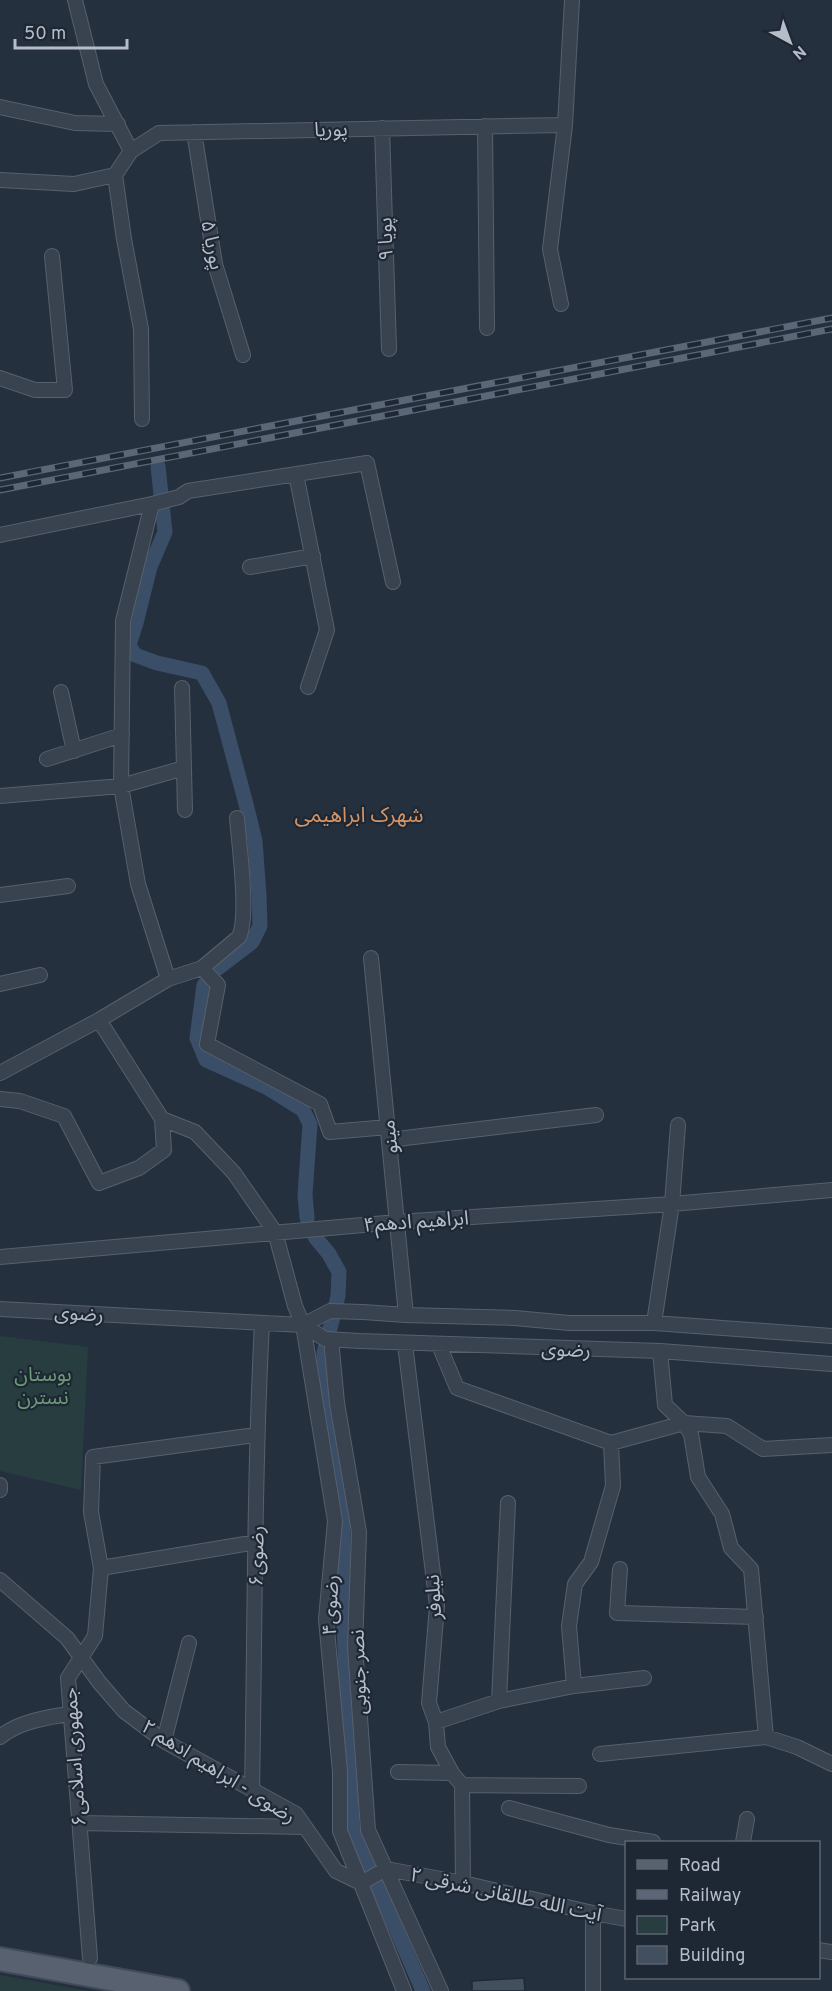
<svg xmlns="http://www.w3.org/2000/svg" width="832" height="1991" font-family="Overpass,'Noto Sans Arabic',sans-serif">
  <rect width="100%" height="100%" fill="#25303f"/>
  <!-- green -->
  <path fill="#273d40" d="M 0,1336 L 88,1347 L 81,1490 L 0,1471 Z
    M 0,1975 L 5,1976 L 89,1991 L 0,1991 Z"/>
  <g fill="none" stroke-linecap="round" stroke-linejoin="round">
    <!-- canal -->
    <path stroke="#3b4e68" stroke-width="15" d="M 158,466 L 165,532 L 150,567 L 136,623 L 129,645 L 135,655 L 157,663 L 202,673 L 219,703 L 246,804 L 255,841 L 259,895 L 260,926 L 252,942 L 218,968
      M 204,985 L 197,1038 L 206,1060 L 266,1087 L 303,1110 L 310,1124 L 305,1195 L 307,1218
      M 315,1237 L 329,1254 L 339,1272 L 338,1296 L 324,1353 L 323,1393 L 343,1524 L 344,1623 L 352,1827 L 423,1991"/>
  </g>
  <!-- building -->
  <path fill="#414f5e" stroke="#202936" stroke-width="1.5" d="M 524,1978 L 525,1991 L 472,1991 L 472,1981 Z"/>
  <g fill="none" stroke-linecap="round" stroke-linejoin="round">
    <defs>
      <path id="minor" d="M 75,0 L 96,84 L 131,151
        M 0,107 L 75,123 L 118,124
        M 485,126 L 487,328
        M 382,128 L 389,349
        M 194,132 L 215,264 L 243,355
        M 115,175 L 131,151 L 159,133 L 565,125
        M 115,175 L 124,239 L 141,329 L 142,419
        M 0,180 L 74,184 L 115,175
        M 561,304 L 550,249 L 565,125 L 572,0
        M 0,378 L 35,390 L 65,390 L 52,256
        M 296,474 L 327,630 L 308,687
        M 152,504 L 123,621 L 121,786 L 138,884 L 168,979 L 202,968 L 218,985 L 207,1044 L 320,1104 L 330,1132 L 388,1127
        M 0,535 L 152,504 L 179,497 L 188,491 L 367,463 L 393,582
        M 250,567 L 313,556
        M 182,688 L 185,810
        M 61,692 L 74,751
        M 47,759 L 122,735
        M 0,796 L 121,786 L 184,768
        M 0,895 L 68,886
        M 371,958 L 406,1315
        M 202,968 L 239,937 C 249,916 239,844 237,818
        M 0,984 L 40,975
        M 99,1020 L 162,1119 L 195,1132 L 234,1173 L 275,1232 L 295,1306 L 303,1325 L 335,1521 L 326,1619 L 340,1772 L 340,1831 L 404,1991
        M 0,1073 L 99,1020 L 168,979
        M 0,1099 L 20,1101 L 64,1116 L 99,1183 L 139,1168 L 164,1150 L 162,1119
        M 389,1140 L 596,1115
        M 0,1257 L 397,1222 L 672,1204 L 832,1190
        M 0,1309 L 303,1325 L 325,1339 L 360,1341 L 660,1351 L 832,1364
        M 654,1323 L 672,1204 L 678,1125
        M 303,1325 L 330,1311 L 363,1312 L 406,1315 L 515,1318 L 569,1323 L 654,1323 L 832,1336
        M 331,1339 L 337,1403 L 359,1532 L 355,1647 L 368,1830 L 441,1991
        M 405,1344 L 437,1606 L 429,1703 L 436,1722 L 438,1747 L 452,1773 L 462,1785 L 463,1883
        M 439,1345 L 457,1388 L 611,1443 L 684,1423 L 691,1434 L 698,1477 L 722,1514 L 731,1548 L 751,1569 L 766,1737 L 797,1747 L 832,1764
        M 660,1351 L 665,1405 L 684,1423 L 727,1426 L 763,1449 L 832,1445
        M 0,1490 L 0,1485
        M 101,1568 L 257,1542
        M 620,1569 L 617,1613 L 756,1617
        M 0,1580 L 67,1638 L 99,1682 L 124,1711 L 164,1741 L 296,1814 L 336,1871 L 361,1883
        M 574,1686 L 569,1626 L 575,1584 L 591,1562 L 613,1486 L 611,1443
        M 499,1701 L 508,1503
        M 436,1722 L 499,1701 L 574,1686 L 644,1678
        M 0,1737 C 18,1722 47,1717 70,1714
        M 164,1741 L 189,1643
        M 600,1754 L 766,1737
        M 398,1772 L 452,1773
        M 462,1785 L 579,1786
        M 252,1789 C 255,1634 254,1478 262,1323
        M 509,1808 L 609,1835 L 653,1842
        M 79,1823 L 305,1827
        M 743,1842 L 747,1819
        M 386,1869 L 463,1883 L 593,1913 L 626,1919
        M 361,1883 L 386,1869
        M 593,1913 L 593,1991
        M 818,1950 L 832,1952
        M 90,1958 L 68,1678 L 95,1636 L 101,1568 L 91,1512 L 93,1457 L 256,1435"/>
      <path id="primary" d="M 0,1959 L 178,1991"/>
    </defs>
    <!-- minor casing -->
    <use href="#minor" stroke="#57606c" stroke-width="16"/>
    <!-- primary casing -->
    <use href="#primary" stroke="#434b58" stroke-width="26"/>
    <!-- minor -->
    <use href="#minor" stroke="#39424f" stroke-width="14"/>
    <!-- primary -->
    <use href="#primary" stroke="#57616f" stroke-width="22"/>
    <defs>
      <path id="rail" d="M 0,478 L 832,318
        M 0,490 L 832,329"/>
    </defs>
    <!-- rail casing -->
    <use href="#rail" stroke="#5b6676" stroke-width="7"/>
    <!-- rail -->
    <use href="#rail" stroke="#1e2734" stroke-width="4.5" stroke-dasharray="14" stroke-linecap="butt"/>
  </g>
  <g text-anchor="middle" stroke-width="4.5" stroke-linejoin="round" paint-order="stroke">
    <!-- street labels -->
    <g font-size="20" fill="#b6bdc9" stroke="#1e2734">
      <text transform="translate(331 129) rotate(-1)" y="7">پوریا</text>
      <text transform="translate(385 239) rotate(-92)" y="7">پویا ۹</text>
      <text transform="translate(213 245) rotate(79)" y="7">پوریا ۵</text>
      <text transform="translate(389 1137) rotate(-96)" y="7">مینو</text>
      <text transform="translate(416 1221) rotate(-4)" y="7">ابراهیم ادهم۴</text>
      <text transform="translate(79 1313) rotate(3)" y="7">رضوی</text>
      <text transform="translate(566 1349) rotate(2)" y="7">رضوی</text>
      <text transform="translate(256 1556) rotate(-89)" y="7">رضوی۶</text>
      <text transform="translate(433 1597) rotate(-93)" y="7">نیلوفر</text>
      <text transform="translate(330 1605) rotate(-88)" y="7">رضوی۴</text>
      <text transform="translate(358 1672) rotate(-92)" y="7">نصر جنوبی</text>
      <text transform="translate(74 1757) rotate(-94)" y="7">جمهوری اسلامی۶</text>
      <text transform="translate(219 1771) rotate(32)" y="7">رضوی - ابراهیم ادهم ۲</text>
      <text transform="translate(506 1894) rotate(12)" y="7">آیت الله طالقانی شرقی ۲</text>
    </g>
    <!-- park labels -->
    <g font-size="20" fill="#6d9a77" stroke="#1e2734">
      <text x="43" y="1381">بوستان<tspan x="43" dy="23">نسترن</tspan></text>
    </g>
    <!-- neighbourhood labels -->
    <g font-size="21" fill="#d39567" stroke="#1e2734">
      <text x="359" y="822">شهرک ابراهیمی</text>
    </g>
  </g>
  <!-- legend -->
  <rect x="625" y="1841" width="195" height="138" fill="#1e2734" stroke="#5b6370" stroke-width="1.5"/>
  <rect x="637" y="1860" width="30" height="9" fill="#57616f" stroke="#5b6370" stroke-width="1.5"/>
  <text x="679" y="1871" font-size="18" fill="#b6bdc9">Road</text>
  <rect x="637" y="1890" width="30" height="9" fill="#5b6676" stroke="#5b6370" stroke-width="1.5"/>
  <text x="679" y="1901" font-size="18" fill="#b6bdc9">Railway</text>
  <rect x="637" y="1916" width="30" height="18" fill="#273d40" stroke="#5b6370" stroke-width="1.5"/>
  <text x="679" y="1931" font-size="18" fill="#b6bdc9">Park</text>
  <rect x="637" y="1946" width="30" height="18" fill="#414f5e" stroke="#5b6370" stroke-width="1.5"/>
  <text x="679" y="1961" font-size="18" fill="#b6bdc9">Building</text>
  <!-- north arrow -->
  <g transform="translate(790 42) rotate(139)" stroke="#1e2734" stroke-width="4.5" paint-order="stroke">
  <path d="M0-4.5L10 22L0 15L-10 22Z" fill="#b6bdc9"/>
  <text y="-9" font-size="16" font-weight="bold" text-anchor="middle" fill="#b6bdc9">N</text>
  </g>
  <!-- scale -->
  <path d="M15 39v9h112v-9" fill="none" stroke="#b6bdc9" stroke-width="3"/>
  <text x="24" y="39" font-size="18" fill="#b6bdc9" stroke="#1e2734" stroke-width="4.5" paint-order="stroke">50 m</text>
</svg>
